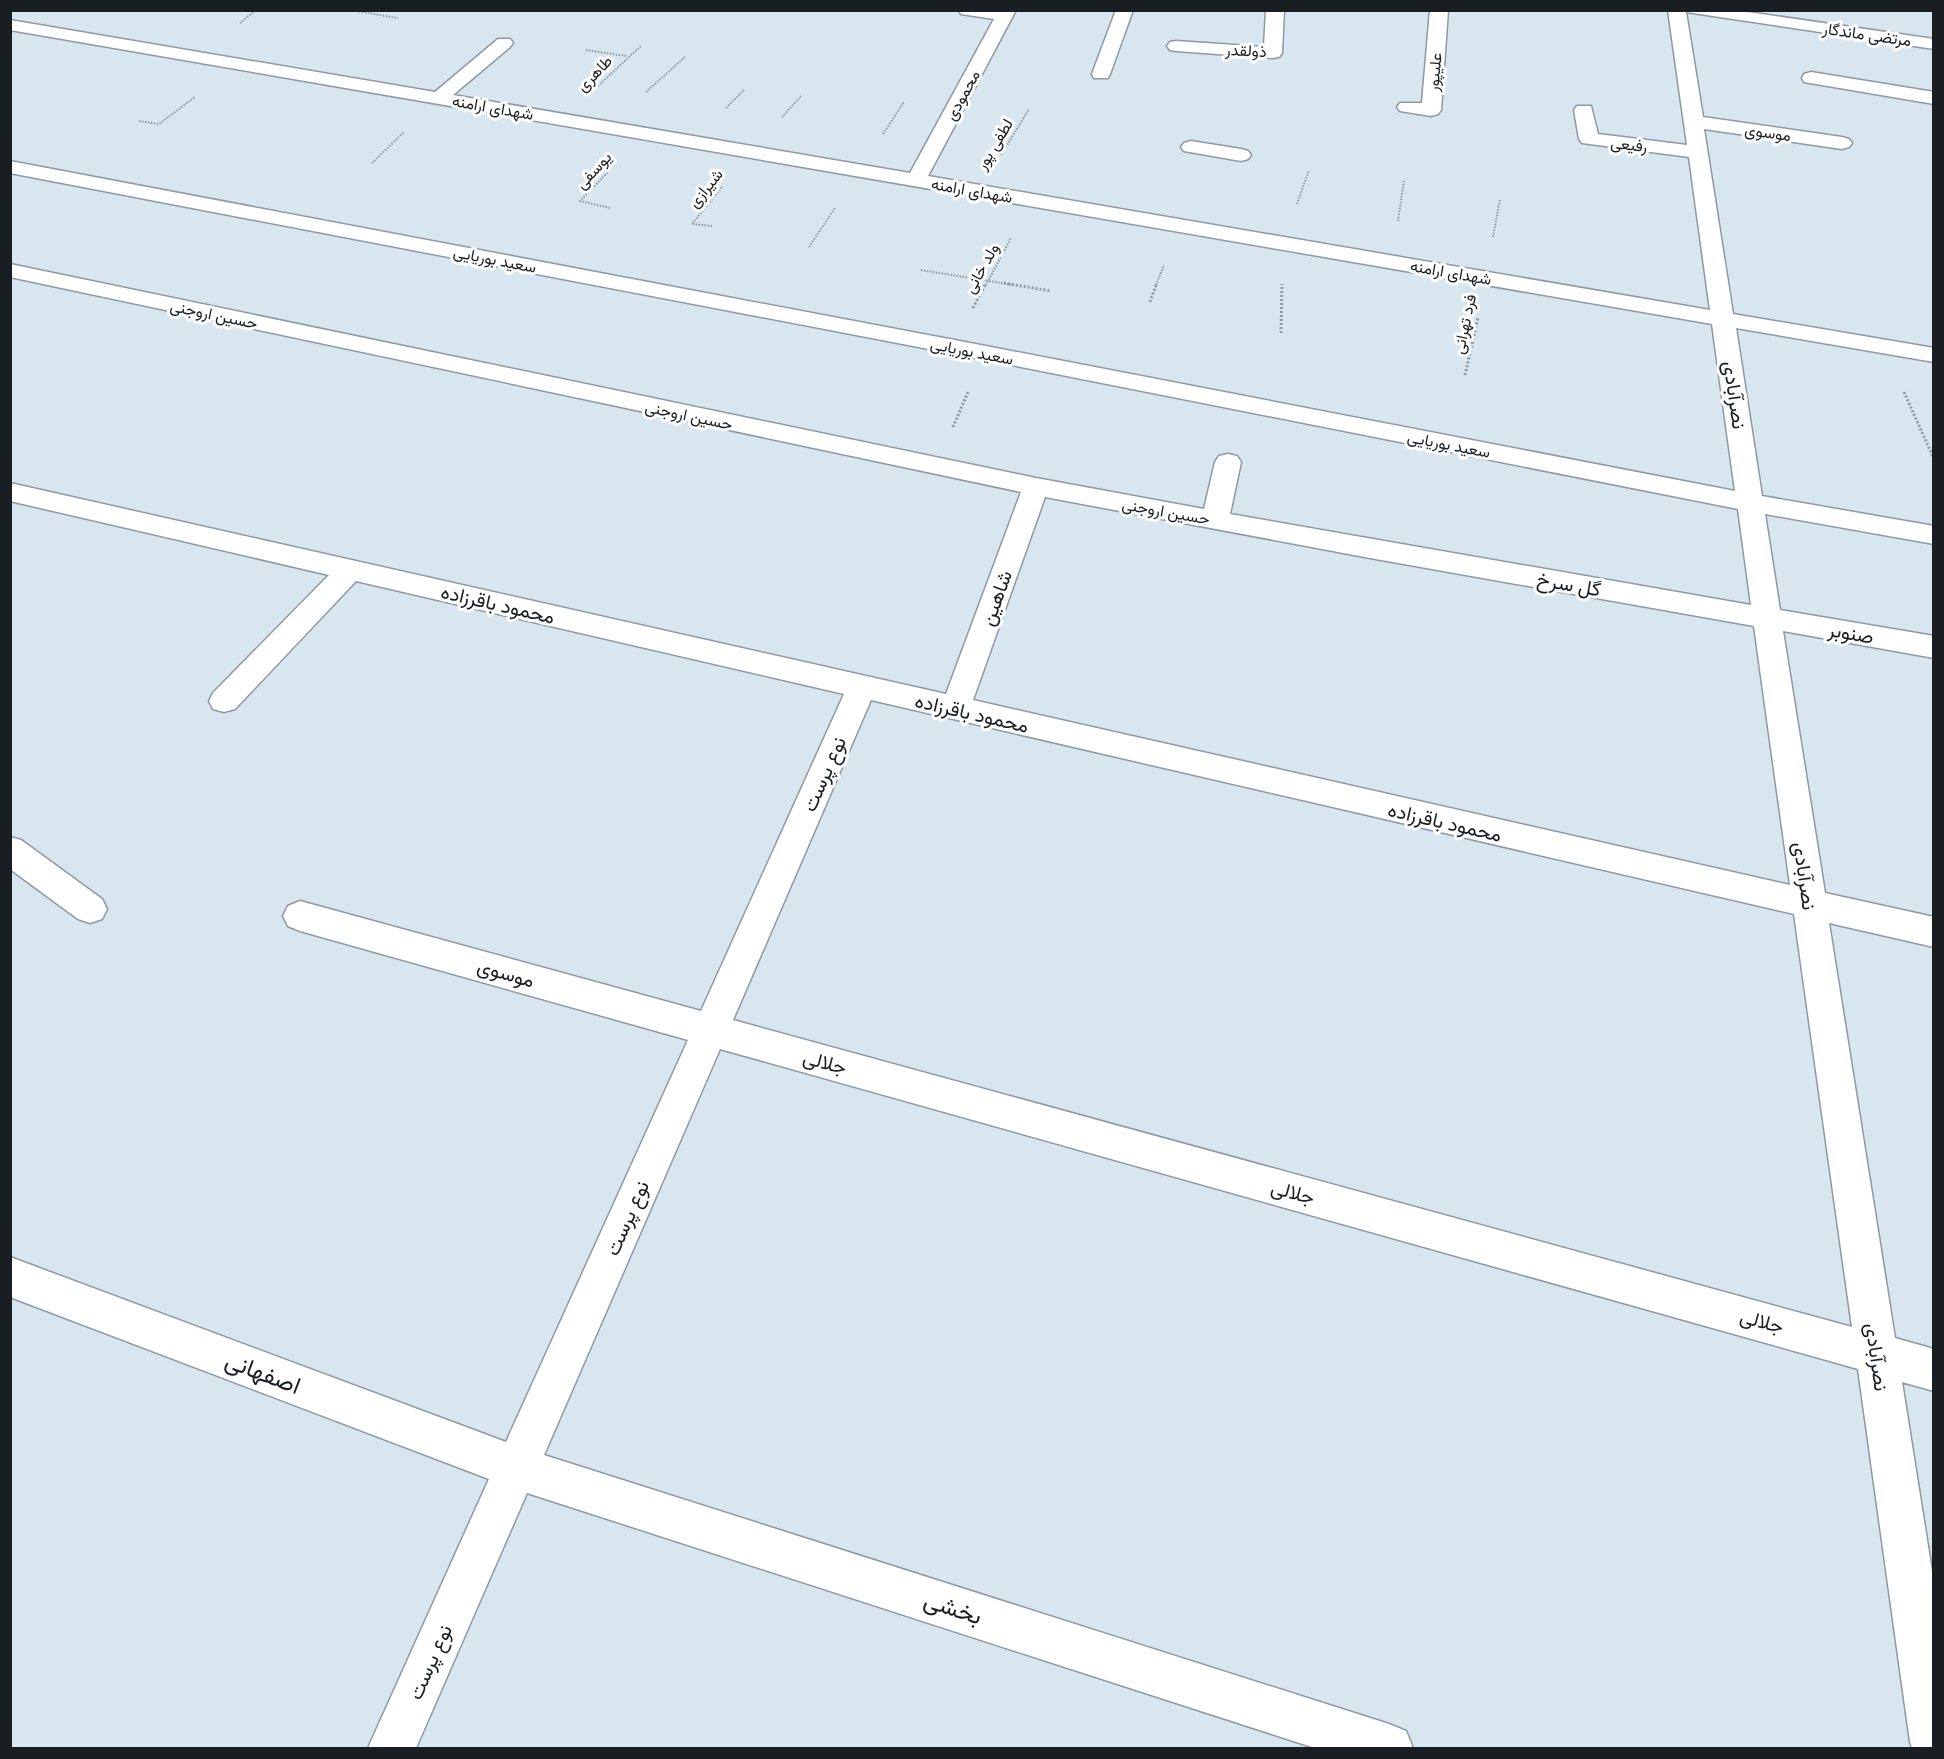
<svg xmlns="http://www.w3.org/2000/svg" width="1944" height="1759" font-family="'Noto Serif',Vazirmatn,serif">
  <rect width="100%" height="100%" fill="#d8e6f0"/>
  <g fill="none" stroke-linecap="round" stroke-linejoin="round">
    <defs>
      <path id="lane" d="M 1116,10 L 1133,10 L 1110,74 L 1108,78 L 1094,78 L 1092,74 Z
        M 1266,10 L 1284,10 L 1282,53 L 1279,57 L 1273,58 L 1176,51 L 1170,50 L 1167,46 L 1170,42 L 1176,41 L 1264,47 Z
        M 1430,10 L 1448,10 L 1441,110 L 1438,114 L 1431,116 L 1400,111 L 1397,107 L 1400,103 L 1422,103 Z
        M 1191,141 L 1241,149 L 1248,151 L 1251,155 L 1248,159 L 1241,161 L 1184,151 L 1181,147 L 1184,143 Z"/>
      <path id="street" d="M 959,10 L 1016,10 L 928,176 L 1710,310 L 1689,157 L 1582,143 L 1579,139 L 1574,110 L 1577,106 L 1591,106 L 1598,134 L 1687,145 L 1668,10 L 1734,10 L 1934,39 L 1934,49 L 1686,12 L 1703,117 L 1842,137 L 1849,139 L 1852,143 L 1849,147 L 1842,149 L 1704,129 L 1733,314 L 1934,348 L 1934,362 L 1736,328 L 1762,496 L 1934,526 L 1934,544 L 1765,514 L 1780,610 L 1934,636 L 1934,658 L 1783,631 L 1825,893 L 1934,917 L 1934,947 L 1829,923 L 1895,1338 L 1934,1349 L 1934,1391 L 1902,1382 L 1934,1584 L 1934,1748 L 1912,1748 L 1910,1742 L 1858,1369 L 720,1049 L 544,1455 L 1389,1724 L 1406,1731 L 1413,1748 L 1315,1748 L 527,1493 L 416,1748 L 368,1748 L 489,1479 L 10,1297 L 10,1257 L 506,1442 L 688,1040 L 300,931 L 288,926 L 283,916 L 288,906 L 300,901 L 701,1011 L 844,694 L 356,581 L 235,709 L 224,712 L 213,709 L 209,701 L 213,693 L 329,575 L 10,501 L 10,483 L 946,694 L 1021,492 L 10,277 L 10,264 L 1036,478 L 1204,509 L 1215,462 L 1219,456 L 1228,454 L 1237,456 L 1241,462 L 1230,514 L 1751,605 L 1738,509 L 986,360 L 10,173 L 10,161 L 986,346 L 1735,491 L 1712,324 L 10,30 L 10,20 L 435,92 L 498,39 L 510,39 L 513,43 L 510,47 L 453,95 L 910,173 L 994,19 L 961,14 ZM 1045,497 L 1370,558 L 1754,626 L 1790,885 L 973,700 ZM 871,700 L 1794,914 L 1852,1327 L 733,1020 Z
        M 1811,72 L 1934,92 L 1934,104 L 1804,82 L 1802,78 L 1804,74 Z
        M 10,837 L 21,840 L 102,899 L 107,909 L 102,919 L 90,923 L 78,919 L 10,869 Z"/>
    </defs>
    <!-- lane casing -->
    <use href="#lane" stroke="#8d99a3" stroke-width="3"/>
    <!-- street casing -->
    <use href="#street" stroke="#8d99a3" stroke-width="3"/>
    <!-- path-far1 -->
    <path stroke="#8e99a1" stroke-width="2" stroke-dasharray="1.5 1.5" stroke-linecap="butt" d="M 350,10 L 398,18
      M 240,23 L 256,10
      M 586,50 L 626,56
      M 598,86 L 642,45
      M 646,92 L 685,57
      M 726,108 L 745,89
      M 782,117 L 801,96
      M 139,121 L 159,124 L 195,97
      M 883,134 L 904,102
      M 1001,155 L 1029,109
      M 372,163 L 404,132
      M 1297,204 L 1309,170
      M 610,208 L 580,201 L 611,169
      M 1398,221 L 1404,180
      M 712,226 L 692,224 L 722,187
      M 1493,237 L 1500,199
      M 809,247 L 835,208
      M 921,270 L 1013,285
      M 986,285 L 1011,238
      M 1156,285 L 1164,265"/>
    <!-- path -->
    <path stroke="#8e99a1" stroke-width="3" stroke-dasharray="2 2" stroke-linecap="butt" d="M 1004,283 L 1051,291
      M 1150,302 L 1157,283
      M 973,308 L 986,283
      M 1281,333 L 1282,284
      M 1465,375 L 1478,318
      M 1904,392 L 1934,459
      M 953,427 L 968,392"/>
    <!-- lane -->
    <use href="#lane" fill="#fff" fill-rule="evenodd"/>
    <!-- street -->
    <use href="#street" fill="#fff" fill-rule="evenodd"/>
  </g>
  <g text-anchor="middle" stroke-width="6" stroke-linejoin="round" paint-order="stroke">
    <!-- far-street labels -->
    <g font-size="16" fill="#191e22" stroke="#fff">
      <text transform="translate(1867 34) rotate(8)" y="6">مرتضی ماندگار</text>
      <text transform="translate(1246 50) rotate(3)" y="6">ذولقدر</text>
      <text transform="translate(1434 72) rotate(-85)" y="6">علیپور</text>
      <text transform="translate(594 73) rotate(-46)" y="6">طاهری</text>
      <text transform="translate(962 95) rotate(-61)" y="6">محمودی</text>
      <text transform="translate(493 107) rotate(10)" y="6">شهدای ارامنه</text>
      <text transform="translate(1768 132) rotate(8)" y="6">موسوی</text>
      <text transform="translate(994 144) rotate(-59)" y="6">لطفی پور</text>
      <text transform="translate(1629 144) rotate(7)" y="6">رفیعی</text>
      <text transform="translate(593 170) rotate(-47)" y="6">یوسفی</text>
      <text transform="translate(705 188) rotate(-51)" y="6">شیرازی</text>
      <text transform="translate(972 190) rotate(10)" y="6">شهدای ارامنه</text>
      <text transform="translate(495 259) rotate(11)" y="6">سعید بوریایی</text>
      <text transform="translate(981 268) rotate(-61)" y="6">ولد خانی</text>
      <text transform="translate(1451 272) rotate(10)" y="6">شهدای ارامنه</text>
      <text transform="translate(214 314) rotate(12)" y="6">حسین اروجنی</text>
      <text transform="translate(1464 324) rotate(-78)" y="6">فرد تهرانی</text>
      <text transform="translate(972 351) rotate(11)" y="6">سعید بوریایی</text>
      <text transform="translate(689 415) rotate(12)" y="6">حسین اروجنی</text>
      <text transform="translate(1449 444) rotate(11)" y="6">سعید بوریایی</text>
      <text transform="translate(1166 511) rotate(10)" y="6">حسین اروجنی</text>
    </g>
    <!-- street labels -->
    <g font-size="20" fill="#191e22" stroke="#fff">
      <text transform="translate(1735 395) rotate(82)" y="7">نصرآبادی</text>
      <text transform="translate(1569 584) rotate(10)" y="7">گل سرخ</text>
      <text transform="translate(996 598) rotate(-70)" y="7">شاهین</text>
      <text transform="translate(498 604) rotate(13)" y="7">محمود باقرزاده</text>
      <text transform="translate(1851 633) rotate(10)" y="7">صنوبر</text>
      <text transform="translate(972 713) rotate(13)" y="7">محمود باقرزاده</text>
      <text transform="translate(824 774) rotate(-66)" y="7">نوع پرست</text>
      <text transform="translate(1445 822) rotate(13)" y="7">محمود باقرزاده</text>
      <text transform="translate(1805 876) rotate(82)" y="7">نصرآبادی</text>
      <text transform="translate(506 973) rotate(16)" y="7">موسوی</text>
      <text transform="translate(825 1062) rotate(15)" y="7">جلالی</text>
      <text transform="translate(1293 1192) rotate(15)" y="7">جلالی</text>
      <text transform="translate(627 1218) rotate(-66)" y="7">نوع پرست</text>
      <text transform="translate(1762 1321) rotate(15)" y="7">جلالی</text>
      <text transform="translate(1877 1357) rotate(82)" y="7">نصرآبادی</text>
      <text transform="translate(430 1662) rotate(-66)" y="7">نوع پرست</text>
    </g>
    <!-- near-street labels -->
    <g font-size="24" fill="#191e22" stroke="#fff">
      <text transform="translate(263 1373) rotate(21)" y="8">اصفهانی</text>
      <text transform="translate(953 1608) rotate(18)" y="8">بخشی</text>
    </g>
  </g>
  <!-- border -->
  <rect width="1944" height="1759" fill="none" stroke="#191e22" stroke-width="24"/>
</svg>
